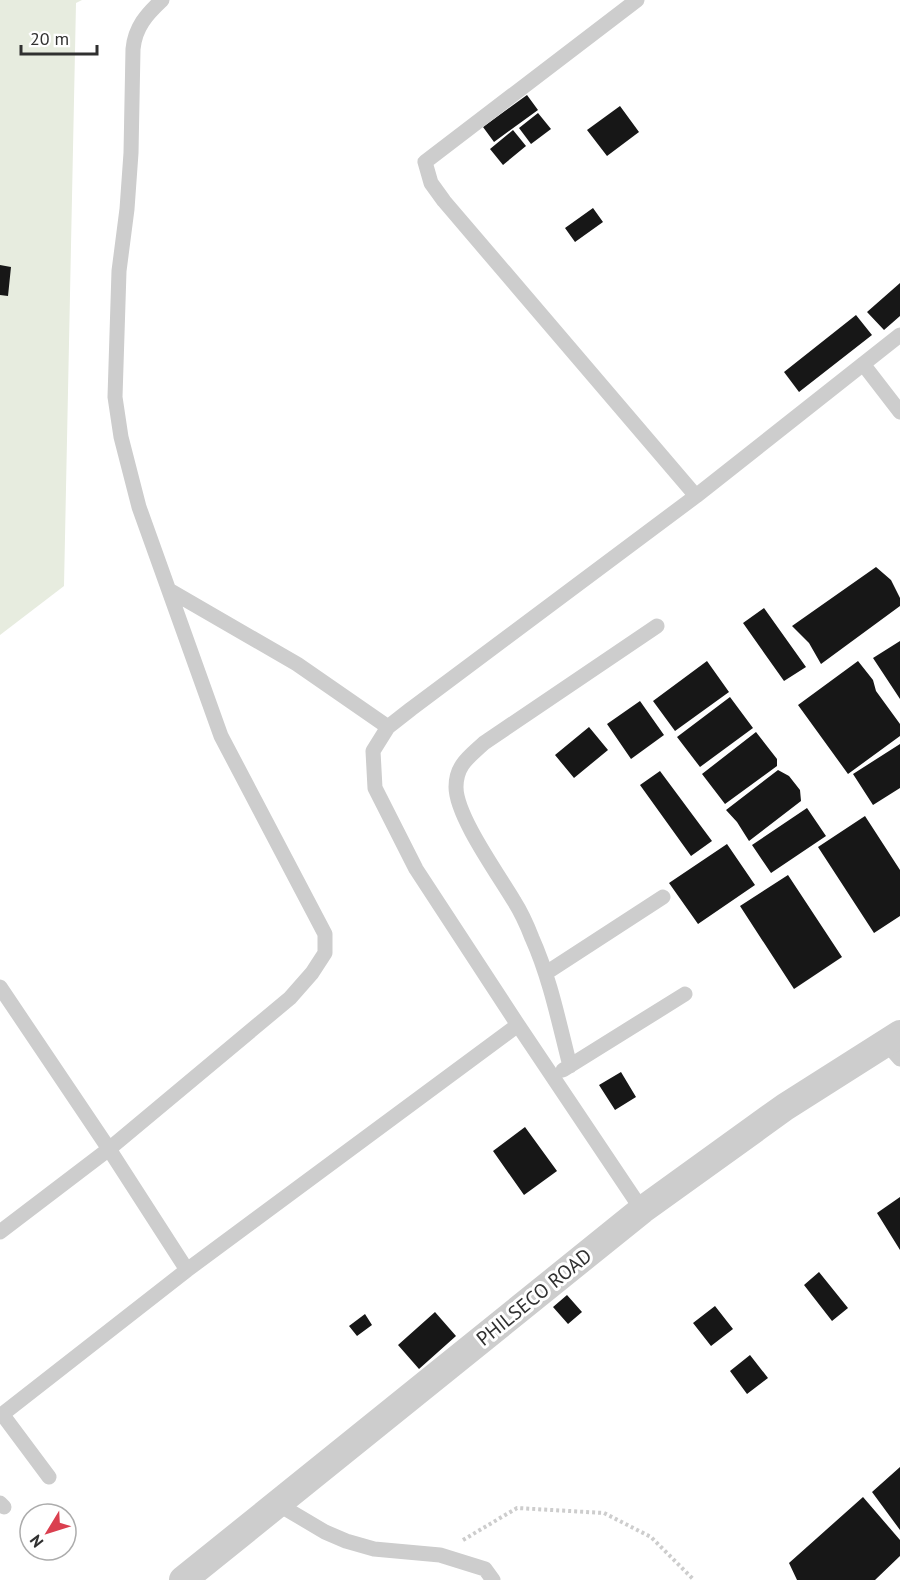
<svg xmlns="http://www.w3.org/2000/svg" width="900" height="1580" font-family="'PT Sans',sans-serif">
  <rect width="100%" height="100%" fill="#fff"/>
  <!-- green -->
  <path fill="#e7ecdf" d="M 0,0 L 82,0 L 76,3 L 64,586 L 0,635 Z"/>
  <!-- building -->
  <path fill="#171717" d="M 527,95 L 538,110 L 494,142 L 483,127 Z
    M 620,106 L 639,132 L 607,156 L 587,130 Z
    M 538,113 L 551,129 L 531,144 L 519,128 Z
    M 513,130 L 526,146 L 503,165 L 490,149 Z
    M 593,208 L 603,222 L 575,242 L 565,228 Z
    M 0,265 L 11,267 L 8,296 L 0,295 Z
    M 900,283 L 900,316 L 884,330 L 867,312 Z
    M 856,315 L 872,335 L 799,392 L 784,372 Z
    M 876,567 L 891,580 L 900,598 L 900,606 L 821,664 L 809,643 L 792,626 Z
    M 764,608 L 806,667 L 784,681 L 743,623 Z
    M 900,641 L 900,699 L 873,658 Z
    M 707,661 L 729,692 L 675,731 L 653,701 Z
    M 858,661 L 873,680 L 876,691 L 900,724 L 900,736 L 848,774 L 798,705 Z
    M 730,697 L 753,728 L 700,767 L 677,737 Z
    M 640,701 L 664,735 L 631,759 L 607,724 Z
    M 589,727 L 608,750 L 574,778 L 555,755 Z
    M 756,732 L 777,759 L 777,766 L 725,804 L 702,774 Z
    M 900,744 L 900,788 L 873,805 L 853,774 Z
    M 778,770 L 789,776 L 800,790 L 801,801 L 749,841 L 737,822 L 726,810 Z
    M 660,771 L 712,841 L 691,856 L 640,785 Z
    M 807,808 L 826,836 L 771,873 L 752,845 Z
    M 865,816 L 900,870 L 900,916 L 874,933 L 818,847 Z
    M 727,844 L 755,885 L 698,924 L 669,883 Z
    M 788,875 L 842,957 L 794,989 L 740,906 Z
    M 621,1072 L 636,1097 L 615,1110 L 599,1085 Z
    M 525,1127 L 557,1171 L 524,1195 L 493,1151 Z
    M 900,1197 L 900,1250 L 877,1213 Z
    M 819,1272 L 848,1308 L 832,1321 L 804,1285 Z
    M 567,1295 L 582,1312 L 568,1324 L 553,1307 Z
    M 715,1306 L 733,1329 L 711,1346 L 693,1323 Z
    M 435,1312 L 456,1336 L 419,1369 L 398,1345 Z
    M 365,1314 L 372,1325 L 357,1336 L 349,1326 Z
    M 750,1355 L 768,1378 L 747,1394 L 730,1371 Z
    M 900,1467 L 900,1530 L 872,1492 Z
    M 863,1497 L 900,1540 L 900,1556 L 875,1580 L 797,1580 L 789,1563 Z"/>
  <g fill="none" stroke-linecap="round" stroke-linejoin="round">
    <!-- path -->
    <path stroke="#cdcdcd" stroke-width="4" stroke-dasharray="3 3" stroke-linecap="butt" d="M 463,1540 L 517,1508 L 604,1513 L 651,1537 L 694,1580"/>
    <!-- service -->
    <path stroke="#cdcdcd" stroke-width="15" d="M 637,0 L 425,162 L 431,183 L 444,201 L 696,496
      M 863,364 L 900,412
      M 169,590 L 297,664 L 388,727
      M 546,973 L 663,897
      M 0,987 L 109,1149 L 187,1270
      M 886,1043 L 900,1059
      M 570,1066 C 559,1023 550,978 532,938 C 527,925 521,912 514,901 C 498,874 456,816 456,787 C 456,765 469,757 484,743 L 657,626
      M 563,1070 L 685,994
      M 642,1210 L 518,1025 L 416,869 L 375,788 L 373,751 L 388,727 L 411,709 L 696,496 L 900,335
      M 0,1232 L 109,1149 L 290,998 L 312,973 L 325,953 L 325,934 L 221,736 L 139,507 L 121,437 L 115,397 L 119,271 L 127,209 L 131,153 L 133,49 C 135,27 147,14 162,0
      M 2,1414 L 49,1477
      M 0,1416 L 187,1270 L 518,1025
      M 0,1503 L 4,1507
      M 276,1503 L 325,1532 L 346,1541 L 374,1549 L 440,1555 L 485,1569 L 493,1580"/>
    <!-- minor -->
    <path stroke="#cdcdcd" stroke-width="28" d="M 183,1580 L 642,1210 L 785,1107 L 900,1034"/>
  </g>
  <g text-anchor="middle" stroke-width="6" stroke-linejoin="round" paint-order="stroke">
    <!-- street labels -->
    <g font-size="20" fill="#303030" stroke="#fff">
      <text transform="translate(534 1297) rotate(-39)" y="7">PHILSECO ROAD</text>
    </g>
  </g>
  <!-- north arrow -->
  <g transform="translate(48 1532) rotate(232)"><circle r="28" fill="#ffffff" stroke="#acacac" stroke-width="1.5"/>
  <path d="M0-4.5L10 22L0 15L-10 22Z" fill="#da3f4f"/>
  <text y="-9" font-size="16" font-weight="bold" text-anchor="middle" fill="#303030">N</text>
  </g>
  <!-- scale -->
  <path d="M21 45v9h76v-9" fill="none" stroke="#303030" stroke-width="3"/>
  <text x="30" y="45" font-size="18" fill="#303030" stroke="#ffffff" stroke-width="4.5" paint-order="stroke">20 m</text>
</svg>
